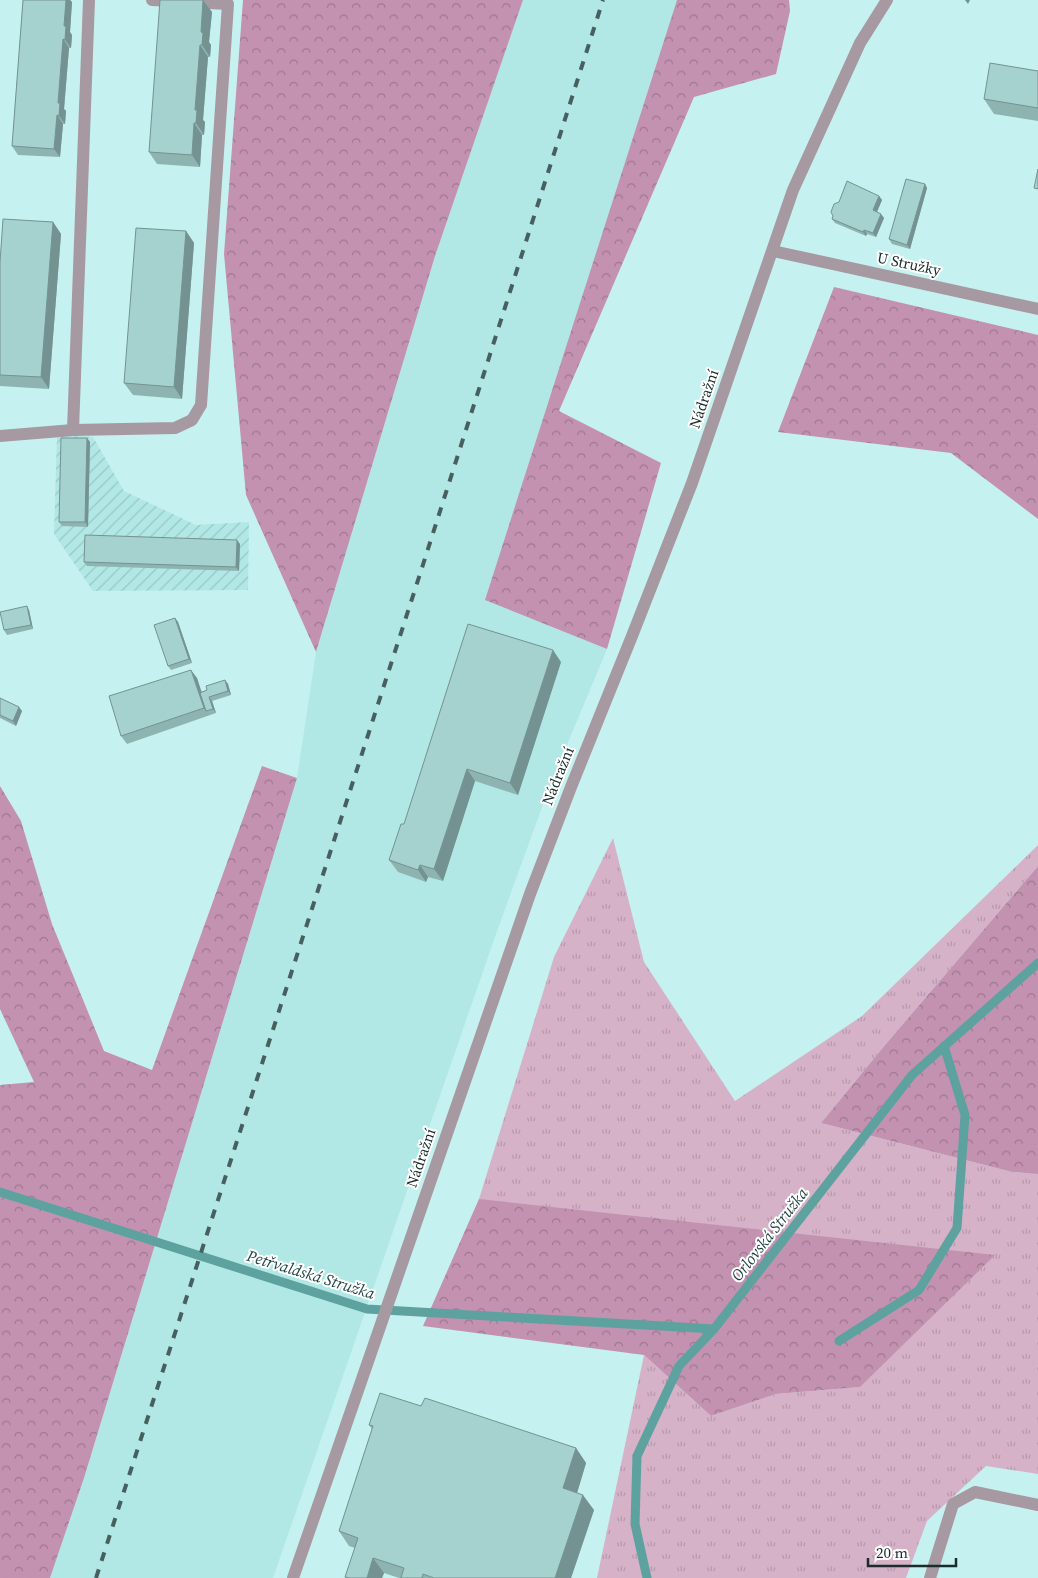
<svg xmlns="http://www.w3.org/2000/svg" width="1038" height="1578" font-family="'Source Serif 4',serif">
  <defs>
    <pattern id="industrial-furrows" width="10" height="10" patternUnits="userSpaceOnUse" patternTransform="scale(1.25)"><rect width="10" height="10" fill="#b1e8e5"/><path d="M-1 1l2-2M0 10L10 0M9 11l2-2" fill="none" stroke="#98c7c5"/></pattern>
    <pattern id="grass-tufts" width="24" height="20" patternUnits="userSpaceOnUse" patternTransform="scale(1.25)"><rect width="24" height="20" fill="#d6b2c8"/><path d="M3 7l-1-3M5 7V3M7 7l1-3M15 17l-1-3M17 17v-4M19 17l1-3" fill="none" stroke="#b799ac"/></pattern>
    <pattern id="forest-crowns" width="20" height="18" patternUnits="userSpaceOnUse" patternTransform="scale(1.25)"><rect width="20" height="18" fill="#c392b0"/><path d="M2 6a3 3 0 1 1 6 0M12 15a3 3 0 1 1 6 0" fill="none" stroke="#9e778f"/></pattern>
  </defs>
  <rect width="100%" height="100%" fill="#c5f2f0"/>
  <!-- built -->
  <path fill="#b1e8e5" d="M 523,0 L 677,0 L 486,600 L 607,649 L 549,788 L 496,934 L 273,1578 L 50,1578 L 84,1478 L 297,778 L 316,652 L 435,256 Z"/>
  <!-- industrial -->
  <path fill="url(#industrial-furrows)" d="M 57,434 L 93,437 L 124,491 L 196,525 L 249,522 L 248,590 L 93,591 L 54,534 Z"/>
  <!-- grass -->
  <path fill="url(#grass-tufts)" d="M 613,838 L 644,962 L 735,1101 L 862,1016 L 1038,845 L 1038,866 L 885,1045 L 821,1123 L 1012,1172 L 1038,1174 L 1038,1474 L 986,1466 L 927,1521 L 906,1578 L 597,1578 L 644,1355 L 711,1416 L 776,1394 L 859,1387 L 479,1199 L 554,957 Z"/>
  <!-- forest -->
  <path fill="url(#forest-crowns)" d="M 243,0 L 523,0 L 435,256 L 316,652 L 246,495 L 224,254 Z
    M 677,0 L 789,0 L 790,11 L 776,74 L 694,97 L 559,411 L 661,463 L 607,649 L 485,600 Z
    M 834,287 L 1038,335 L 1038,519 L 951,453 L 778,432 Z
    M 262,766 L 297,778 L 84,1478 L 50,1578 L 0,1578 L 0,1085 L 34,1082 L 0,1009 L 0,786 L 21,821 L 52,924 L 104,1051 L 152,1070 Z
    M 1038,866 L 1038,1174 L 1012,1172 L 821,1123 L 885,1045 Z
    M 479,1199 L 995,1255 L 860,1387 L 776,1394 L 711,1416 L 644,1355 L 423,1326 Z"/>
  <g fill="none" stroke-linecap="round" stroke-linejoin="round">
    <!-- stream -->
    <path stroke="#5da29f" stroke-width="9" d="M 0,1192 L 367,1309 L 714,1329
      M 839,1341 L 919,1290 L 957,1228 L 965,1115 L 944,1046
      M 647,1578 L 635,1524 L 637,1456 L 679,1366 L 714,1329 L 912,1075 L 1038,963"/>
    <!-- minor -->
    <path stroke="#a799a1" stroke-width="12" d="M 773,251 L 1038,309
      M 73,430 L 175,428 L 192,420 L 201,405 L 228,4 L 152,0
      M 0,436 L 73,430 L 89,0
      M 293,1578 L 530,894 L 571,787 L 632,636 L 692,483 L 793,190 L 860,43 L 887,0
      M 930,1578 L 953,1504 L 975,1492 L 1038,1505"/>
    <!-- rail -->
    <path stroke="#47605f" stroke-width="4" stroke-dasharray="9 9" stroke-linecap="butt" d="M 96,1578 L 420,574 L 603,0"/>
  </g>
  <!-- wall -->
  <path fill="#8eb4b2" d="M 23,0 L 70,0 L 72,2 L 70,32 L 72,35 L 71,48 L 69,48 L 64,109 L 66,111 L 65,124 L 63,124 L 60,157 L 18,155 L 12,146 Z
    M 203,0 L 212,12 L 209,42 L 211,45 L 210,57 L 208,57 L 203,120 L 205,122 L 204,135 L 202,135 L 200,167 L 157,164 L 149,152 Z
    M 1038,71 L 1038,121 L 994,114 L 984,99 Z
    M 925,184 L 927,188 L 910,249 L 892,244 L 889,239 Z
    M 879,196 L 882,200 L 877,212 L 884,218 L 876,237 L 867,234 L 866,236 L 835,223 L 832,219 L 833,216 Z
    M 53,222 L 61,234 L 49,389 L 0,386 L 0,262 Z
    M 186,231 L 194,243 L 182,399 L 133,395 L 124,383 Z
    M 87,438 L 90,442 L 88,527 L 62,526 L 59,522 Z
    M 240,544 L 239,571 L 87,566 L 84,562 Z
    M 29,610 L 33,629 L 7,635 L 4,630 Z
    M 175,618 L 178,622 L 192,663 L 171,670 L 168,666 Z
    M 561,662 L 518,795 L 475,781 L 443,881 L 428,877 L 426,882 L 398,872 L 389,860 L 404,824 Z
    M 197,678 L 201,692 L 207,690 L 225,680 L 228,684 L 231,695 L 212,701 L 216,713 L 127,744 L 121,736 Z
    M 0,698 L 22,711 L 16,726 L 0,718 Z
    M 421,1406 L 576,1448 L 586,1463 L 577,1493 L 594,1510 L 571,1578 L 399,1578 L 384,1573 L 382,1578 L 346,1578 L 345,1577 L 355,1548 L 349,1546 L 339,1531 L 372,1429 L 369,1425 Z"/>
  <!-- shaded-wall -->
  <path fill="#749291" d="M 66,0 L 70,0 L 72,2 L 70,32 L 72,35 L 71,48 L 65,40 L 64,26 Z
    M 203,0 L 212,12 L 209,42 L 211,45 L 210,57 L 202,45 L 201,32 Z
    M 965,0 L 970,0 L 968,4 Z
    M 63,39 L 69,48 L 64,109 L 66,111 L 65,124 L 59,116 L 58,103 Z
    M 200,45 L 208,57 L 203,120 L 205,122 L 204,135 L 196,123 L 195,110 Z
    M 57,115 L 63,124 L 60,157 L 54,149 Z
    M 194,123 L 202,135 L 200,167 L 192,155 Z
    M 925,184 L 927,188 L 910,249 L 907,245 Z
    M 879,196 L 882,200 L 876,214 L 873,210 Z
    M 881,214 L 884,218 L 876,237 L 873,233 Z
    M 53,222 L 61,234 L 49,389 L 41,377 Z
    M 864,230 L 867,234 L 866,236 L 863,232 Z
    M 186,231 L 194,243 L 182,399 L 174,387 Z
    M 87,438 L 90,442 L 88,527 L 85,522 Z
    M 237,540 L 240,544 L 239,571 L 236,567 Z
    M 27,606 L 29,610 L 33,629 L 31,625 Z
    M 175,618 L 178,622 L 192,663 L 189,659 Z
    M 553,650 L 561,662 L 518,795 L 510,783 Z
    M 191,670 L 197,678 L 208,711 L 206,711 L 209,716 L 204,708 Z
    M 225,680 L 228,684 L 231,695 L 228,691 Z
    M 209,697 L 212,701 L 216,713 L 213,709 Z
    M 19,707 L 22,711 L 16,726 L 13,721 Z
    M 467,769 L 475,781 L 443,881 L 434,869 Z
    M 420,865 L 428,877 L 426,882 L 418,870 Z
    M 576,1448 L 586,1463 L 574,1503 L 563,1488 Z
    M 583,1495 L 594,1510 L 571,1578 L 555,1578 Z
    M 373,1558 L 384,1573 L 382,1578 L 367,1578 Z"/>
  <!-- building -->
  <path fill="#a5d1cf" stroke="#749291" d="M 23,0 L 66,0 L 64,26 L 66,26 L 65,40 L 63,39 L 58,103 L 60,103 L 59,116 L 57,115 L 54,149 L 12,146 Z
    M 160,0 L 203,0 L 201,32 L 203,33 L 202,45 L 200,45 L 195,110 L 197,110 L 196,123 L 194,123 L 192,155 L 149,152 Z
    M 990,63 L 1038,71 L 1038,108 L 984,99 Z
    M 1038,169 L 1038,189 L 1034,188 Z
    M 906,179 L 925,184 L 907,245 L 889,239 Z
    M 847,181 L 879,196 L 873,210 L 881,214 L 873,233 L 864,230 L 863,232 L 832,219 L 833,216 L 831,212 L 834,204 L 839,202 Z
    M 3,219 L 53,222 L 41,377 L 0,375 L 0,262 Z
    M 136,228 L 186,231 L 174,387 L 124,383 Z
    M 61,438 L 87,438 L 85,522 L 59,522 Z
    M 85,535 L 237,540 L 236,567 L 84,562 Z
    M 27,606 L 31,625 L 4,630 L 0,612 Z
    M 175,618 L 189,659 L 168,666 L 154,625 Z
    M 468,624 L 553,650 L 510,783 L 467,769 L 434,869 L 420,865 L 418,870 L 389,860 L 401,824 L 404,824 Z
    M 191,670 L 204,708 L 121,736 L 109,696 Z
    M 225,680 L 228,691 L 209,697 L 213,709 L 206,711 L 200,693 L 207,690 L 206,686 Z
    M 0,698 L 19,707 L 13,721 L 0,715 Z
    M 380,1393 L 421,1406 L 425,1398 L 576,1448 L 563,1488 L 583,1495 L 555,1578 L 434,1578 L 423,1574 L 422,1578 L 401,1578 L 404,1568 L 373,1558 L 367,1578 L 349,1578 L 345,1577 L 358,1538 L 339,1531 L 373,1426 L 369,1425 Z"/>
  <g text-anchor="middle" stroke-width="4" stroke-linejoin="round" paint-order="stroke">
    <!-- street labels -->
    <g font-size="15" fill="#1a2c2b" stroke="#fff">
      <text transform="translate(909 264) rotate(12)" y="5">U Stružky</text>
      <text transform="translate(704 399) rotate(-71)" y="5">Nádražní</text>
      <text transform="translate(558 776) rotate(-68)" y="5">Nádražní</text>
      <text transform="translate(421 1158) rotate(-71)" y="5">Nádražní</text>
    </g>
    <!-- water labels -->
    <g font-size="16" font-style="italic" fill="#1c3f3e" stroke="#fff">
      <text transform="translate(769 1234) rotate(-52)" y="6">Orlovská Stružka</text>
      <text transform="translate(311 1274) rotate(17)" y="6">Petřvaldská Stružka</text>
    </g>
  </g>
  <!-- scale -->
  <path d="M868 1558v8h88v-8" fill="none" stroke="#1a2c2b" stroke-width="2.5"/>
  <text x="876" y="1558" font-size="15" fill="#1a2c2b" stroke="#ffffff" stroke-width="4" paint-order="stroke">20 m</text>
</svg>
